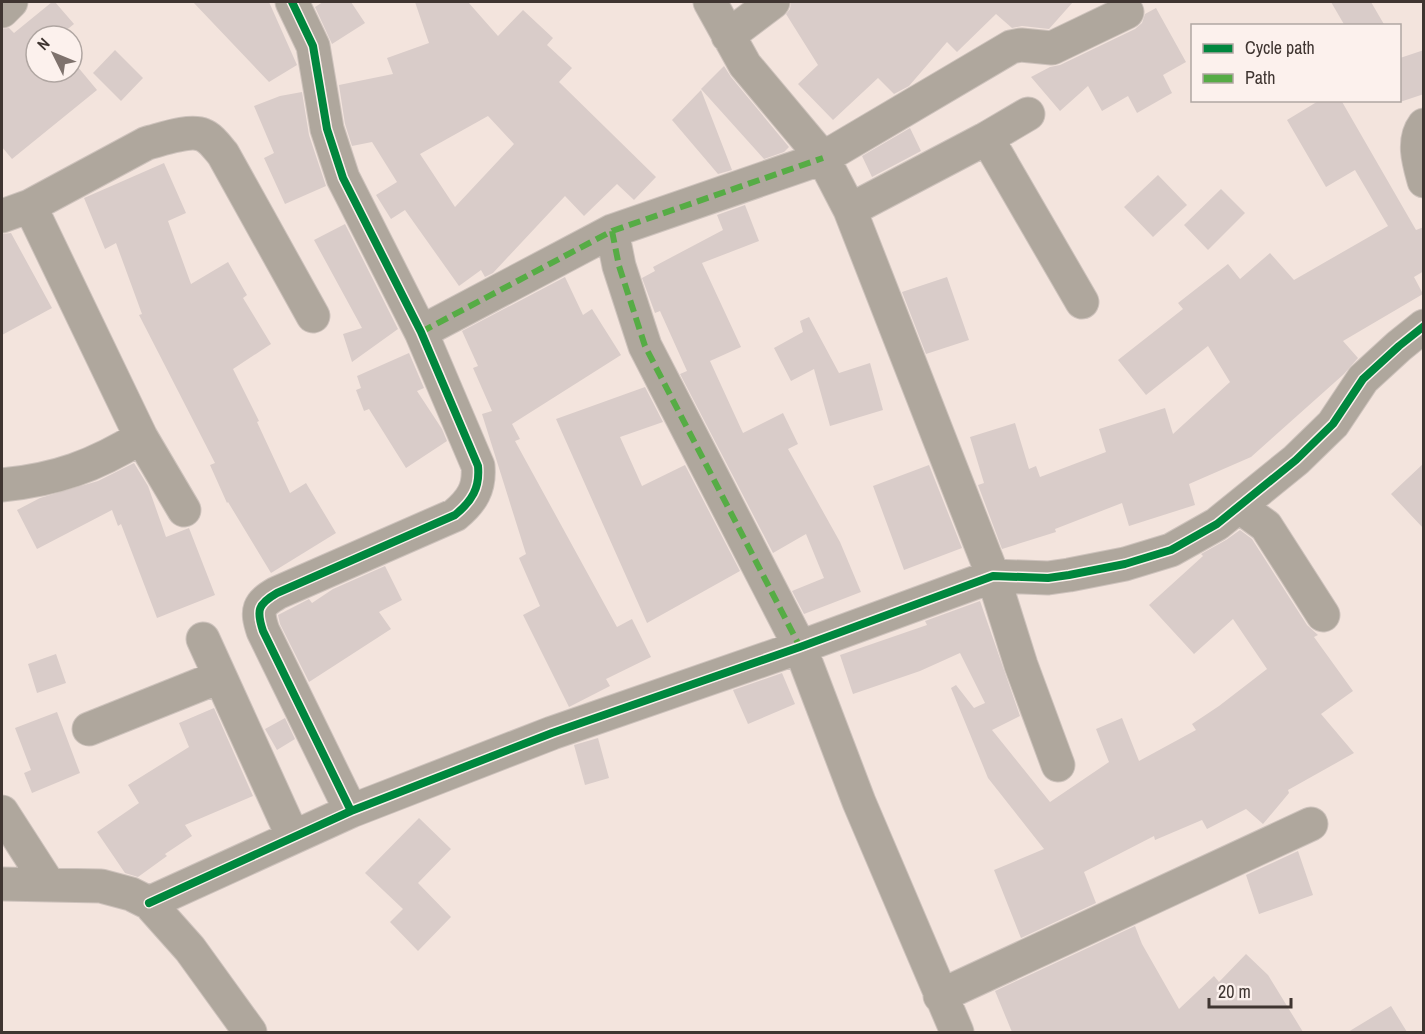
<svg xmlns="http://www.w3.org/2000/svg" width="1425" height="1034" font-family="'Archivo Narrow',sans-serif">
  <rect width="100%" height="100%" fill="#f3e4dd"/>
  <!-- building -->
  <path fill="#d9ccc9" fill-rule="evenodd" d="M 52,2 L 55,2 L 74,24 L 59,36 L 36,36 L 36,72 L 72,72 L 72,60 L 97,90 L 12,159 L 2,147 L 2,29 L 9,28 L 14,33 Z
    M 193,2 L 269,2 L 297,65 L 269,82 Z
    M 323,2 L 351,2 L 365,23 L 332,44 L 315,7 Z
    M 415,2 L 468,2 L 498,36 L 523,10 L 553,38 L 547,45 L 572,68 L 559,82 L 656,177 L 634,200 L 617,184 L 584,216 L 565,196 L 493,273 L 485,277 L 481,270 L 459,286 L 405,210 L 391,219 L 376,195 L 397,182 L 372,142 L 352,146 L 345,124 L 339,85 L 393,74 L 387,58 L 429,43 ZM 488,116 L 514,144 L 455,207 L 420,154 Z
    M 791,2 L 1073,2 L 1049,29 L 1022,26 L 1012,28 L 996,14 L 957,52 L 947,42 L 909,86 L 894,94 L 878,78 L 833,120 L 798,84 L 818,65 L 786,14 L 790,9 Z
    M 1331,2 L 1371,2 L 1385,26 L 1345,26 Z
    M 1156,8 L 1186,62 L 1163,75 L 1172,93 L 1137,113 L 1128,96 L 1102,111 L 1088,86 L 1060,111 L 1031,77 L 1050,67 L 1060,65 L 1135,29 L 1142,23 L 1145,14 Z
    M 115,50 L 143,78 L 121,101 L 93,73 Z
    M 1424,50 L 1424,94 L 1400,102 L 1400,58 Z
    M 724,66 L 731,77 L 789,147 L 784,152 L 764,159 L 701,89 Z
    M 701,90 L 732,170 L 718,174 L 672,120 Z
    M 302,92 L 309,135 L 326,186 L 285,204 L 264,158 L 274,153 L 254,106 L 280,96 Z
    M 1320,100 L 1341,100 L 1416,230 L 1424,227 L 1424,271 L 1414,277 L 1423,294 L 1343,341 L 1358,358 L 1344,374 L 1251,457 L 1189,484 L 1195,505 L 1129,526 L 1122,503 L 1055,529 L 1056,532 L 1002,549 L 978,485 L 984,483 L 970,437 L 1015,423 L 1029,469 L 1036,466 L 1040,477 L 1106,452 L 1099,429 L 1165,408 L 1173,434 L 1230,382 L 1208,346 L 1146,395 L 1118,360 L 1183,309 L 1178,303 L 1228,264 L 1240,279 L 1270,253 L 1294,280 L 1388,226 L 1355,170 L 1326,187 L 1287,120 Z
    M 910,128 L 921,151 L 872,177 L 862,156 Z
    M 164,163 L 186,213 L 168,221 L 191,284 L 228,262 L 247,295 L 243,298 L 271,344 L 233,369 L 259,421 L 257,422 L 290,493 L 306,483 L 336,533 L 271,573 L 228,502 L 227,503 L 210,465 L 215,463 L 139,315 L 142,314 L 116,243 L 105,249 L 84,198 Z
    M 1158,175 L 1187,205 L 1153,237 L 1124,207 Z
    M 1221,189 L 1245,213 L 1208,250 L 1184,225 Z
    M 745,205 L 759,241 L 702,263 L 741,347 L 710,361 L 743,433 L 783,413 L 798,444 L 788,449 L 840,542 L 861,592 L 804,614 L 792,591 L 824,578 L 806,534 L 773,553 L 680,374 L 687,371 L 660,311 L 655,313 L 652,305 L 642,278 L 655,271 L 653,267 L 723,230 L 717,215 Z
    M 345,224 L 398,329 L 352,362 L 343,334 L 362,328 L 314,240 Z
    M 11,233 L 52,308 L 2,335 L 2,234 Z
    M 565,277 L 583,315 L 592,309 L 621,355 L 512,424 L 520,439 L 515,441 L 617,627 L 632,619 L 651,657 L 606,679 L 610,686 L 569,707 L 523,615 L 540,606 L 519,558 L 526,554 L 482,414 L 492,411 L 473,368 L 478,366 L 462,331 Z
    M 947,277 L 969,340 L 926,354 L 902,292 Z
    M 809,317 L 839,373 L 870,363 L 883,410 L 830,426 L 814,369 L 791,381 L 774,348 L 803,332 L 800,321 Z
    M 409,353 L 424,388 L 417,391 L 442,429 L 447,441 L 406,468 L 369,409 L 364,411 L 356,390 L 361,388 L 357,376 Z
    M 645,387 L 663,422 L 620,437 L 642,486 L 685,465 L 740,571 L 647,623 L 556,419 Z
    M 134,463 L 148,486 L 166,537 L 189,528 L 215,595 L 157,618 L 121,524 L 118,526 L 112,510 L 37,549 L 17,510 L 40,498 L 98,481 Z
    M 1424,463 L 1424,529 L 1391,494 Z
    M 929,465 L 962,548 L 904,570 L 873,486 Z
    M 1240,530 L 1252,539 L 1307,625 L 1318,635 L 1314,637 L 1353,691 L 1321,714 L 1354,753 L 1288,790 L 1289,793 L 1263,824 L 1246,809 L 1207,829 L 1202,820 L 1155,840 L 1154,836 L 1084,872 L 1096,903 L 1021,938 L 994,870 L 1044,849 L 988,778 L 951,688 L 956,685 L 974,708 L 985,703 L 960,653 L 920,671 L 853,694 L 840,655 L 927,625 L 925,621 L 980,601 L 1020,716 L 992,730 L 1050,802 L 1109,762 L 1096,729 L 1122,718 L 1139,761 L 1196,730 L 1192,724 L 1219,706 L 1267,669 L 1233,619 L 1194,654 L 1149,605 L 1203,556 L 1201,554 L 1226,540 Z
    M 385,566 L 402,600 L 379,612 L 391,629 L 309,682 L 280,624 L 278,615 L 309,599 L 312,603 L 333,589 Z
    M 56,654 L 66,683 L 37,693 L 28,664 Z
    M 782,673 L 795,704 L 748,724 L 733,690 Z
    M 214,708 L 253,796 L 185,825 L 192,836 L 165,854 L 167,856 L 138,877 L 125,873 L 97,832 L 139,803 L 128,785 L 189,747 L 179,723 Z
    M 57,712 L 80,773 L 32,793 L 24,773 L 31,770 L 15,728 Z
    M 285,718 L 295,739 L 277,750 L 265,729 Z
    M 598,738 L 609,778 L 585,785 L 574,745 Z
    M 419,818 L 451,849 L 418,883 L 451,917 L 418,951 L 390,922 L 403,909 L 365,873 Z
    M 1298,851 L 1313,895 L 1259,914 L 1246,875 Z
    M 1135,926 L 1142,944 L 1179,1009 L 1214,976 L 1219,982 L 1246,954 L 1268,975 L 1303,1032 L 1012,1032 L 995,991 Z
    M 1391,1006 L 1407,1032 L 1348,1032 Z"/>
  <g fill="none" stroke-linecap="round" stroke-linejoin="round">
    <defs>
      <path id="minor" d="M 292,2 L 313,46 L 327,129 L 343,178 L 421,332 L 478,466 C 480,488 472,501 455,515 L 277,593 C 258,604 256,610 263,631 L 351,811
        M 710,2 L 745,65 L 823,158 L 850,210 L 993,576 L 1021,665 L 1058,765
        M 2,11 L 11,2
        M 728,36 L 773,2
        M 1424,125 C 1412,141 1419,163 1424,181
        M 987,138 L 1082,302
        M 30,206 L 141,437 L 184,510
        M 850,210 L 987,138 L 1028,114
        M 2,216 L 30,206 L 147,143 C 160,140 190,129 203,135 C 211,138 217,147 223,154 L 313,316
        M 612,231 L 619,266 L 645,346 L 800,647 L 859,802 L 957,1032
        M 421,332 L 612,231 L 823,158 L 1011,47 L 1021,45 L 1052,48 L 1127,12
        M 2,485 C 55,480 95,466 141,437
        M 1240,507 L 1266,526 L 1323,615
        M 203,639 L 293,837
        M 89,729 L 219,677
        M 2,812 L 49,885
        M 2,884 L 101,886 L 131,894 L 149,903 L 190,949 L 250,1032
        M 149,903 L 351,811 L 552,733 L 800,647 L 993,576 L 1048,578 L 1069,575 L 1125,564 L 1171,550 L 1217,524 L 1296,460 L 1333,424 L 1363,379 L 1399,346 L 1424,326
        M 940,996 L 1311,824"/>
    </defs>
    <!-- minor casing -->
    <use href="#minor" stroke="#cdc2bc" stroke-width="35"/>
    <!-- minor -->
    <use href="#minor" stroke="#afa79d" stroke-width="33"/>
    <!-- quiet -->
    <path stroke="#56ac45" stroke-width="6" stroke-dasharray="12 6" stroke-linecap="butt" d="M 612,231 L 619,266 L 645,346 L 800,647
      M 421,332 L 612,231 L 823,158"/>
    <defs>
      <path id="cycleway" d="M 292,2 L 313,46 L 327,129 L 343,178 L 421,332 L 478,466 C 480,488 472,501 455,515 L 277,593 C 258,604 256,610 263,631 L 351,811
        M 149,903 L 351,811 L 552,733 L 800,647 L 993,576 L 1048,578 L 1069,575 L 1125,564 L 1171,550 L 1217,524 L 1296,460 L 1333,424 L 1363,379 L 1399,346 L 1424,326"/>
    </defs>
    <!-- cycleway casing -->
    <use href="#cycleway" stroke="#fcf1ed" stroke-width="11"/>
    <!-- cycleway -->
    <use href="#cycleway" stroke="#00873e" stroke-width="8"/>
  </g>
  <!-- border -->
  <rect width="1425" height="1034" fill="none" stroke="#3f3531" stroke-width="6"/>
  <!-- legend -->
  <rect x="1191" y="24" width="210" height="78" fill="#fcf1ed" stroke="#b0a6a2" stroke-width="1.5"/>
  <rect x="1203" y="44" width="30" height="9" fill="#00873e" stroke="#b0a6a2" stroke-width="1.5"/>
  <text x="1245" y="54" font-size="18" fill="#3f3531">Cycle path</text>
  <rect x="1203" y="74" width="30" height="9" fill="#56ac45" stroke="#b0a6a2" stroke-width="1.5"/>
  <text x="1245" y="84" font-size="18" fill="#3f3531">Path</text>
  <!-- north arrow -->
  <g transform="translate(54 54) rotate(313)"><circle r="28" fill="#fcf1ed" stroke="#b0a6a2" stroke-width="1.5"/>
  <path d="M0-4.5L10 22L0 15L-10 22Z" fill="#7e726d"/>
  <text y="-9" font-size="16" font-weight="bold" text-anchor="middle" fill="#3f3531">N</text>
  </g>
  <!-- scale -->
  <path d="M1209 998v9h82v-9" fill="none" stroke="#3f3531" stroke-width="3"/>
  <text x="1218" y="998" font-size="18" fill="#3f3531" stroke="#fcf1ed" stroke-width="4.5" paint-order="stroke">20 m</text>
</svg>
